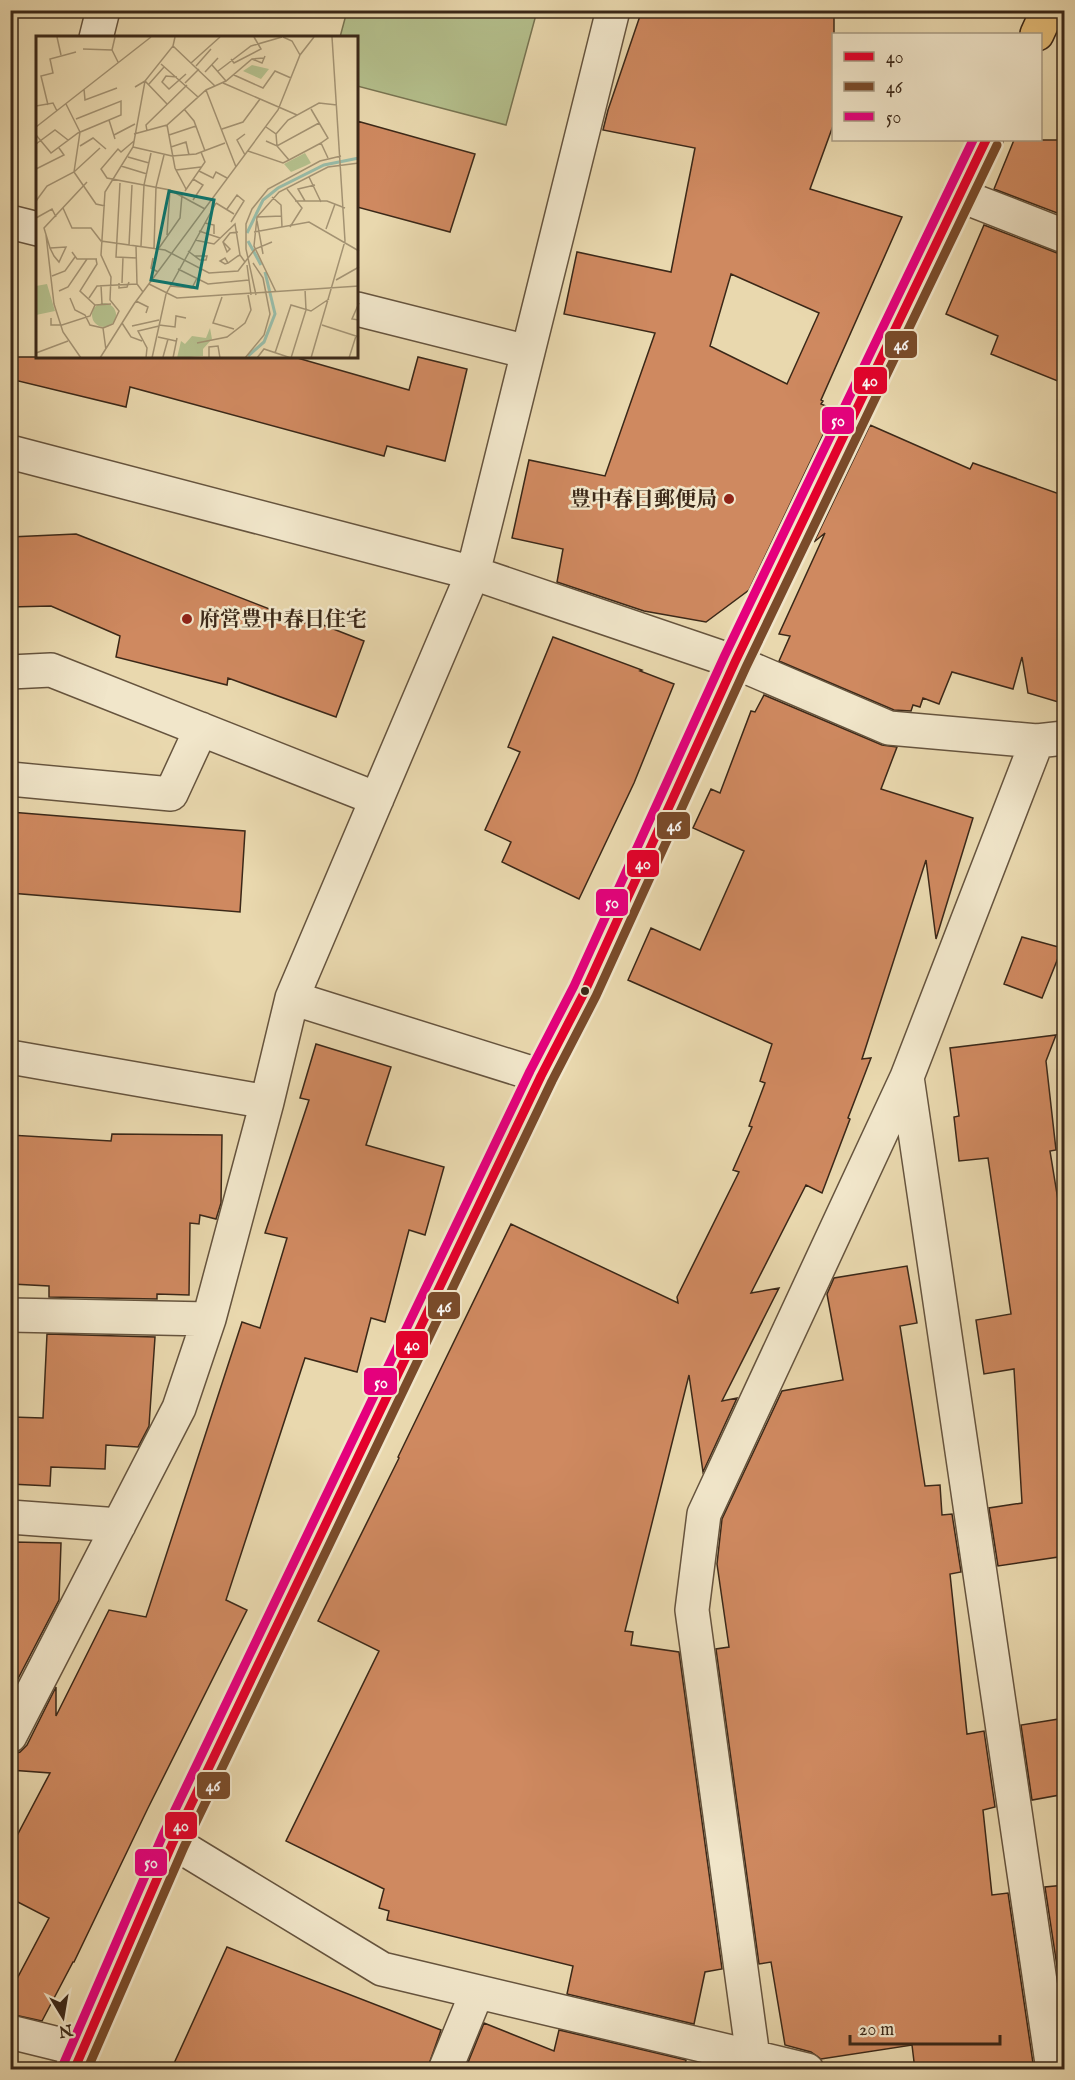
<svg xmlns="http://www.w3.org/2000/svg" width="1075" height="2080" font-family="'IM FELL English','Noto Serif JP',serif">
  <rect width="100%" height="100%" fill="#e9d8ae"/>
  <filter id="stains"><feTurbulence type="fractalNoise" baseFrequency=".00333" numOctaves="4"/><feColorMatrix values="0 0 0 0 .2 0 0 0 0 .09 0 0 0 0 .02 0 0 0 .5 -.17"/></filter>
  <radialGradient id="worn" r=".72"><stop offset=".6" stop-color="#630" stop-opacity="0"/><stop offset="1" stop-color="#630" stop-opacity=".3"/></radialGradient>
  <!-- green -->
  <path fill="#b4bf8c" stroke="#787452" stroke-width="1.5" d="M 347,11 L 537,11 L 506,125 L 357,86 L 357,38 L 340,37 Z"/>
  <!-- building -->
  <path fill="#cf8960" stroke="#3b2818" stroke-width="1.5" fill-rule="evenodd" d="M 642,10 L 834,10 L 834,123 L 810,189 L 902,217 L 821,400 L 823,401 L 821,404 L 835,410 L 749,590 L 706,622 L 644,611 L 557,582 L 563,549 L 512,538 L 529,460 L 605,476 L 655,333 L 564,314 L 577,252 L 671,272 L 695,148 L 603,130 L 608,110 ZM 731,274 L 819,313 L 787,384 L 710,346 Z
    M 357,121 L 475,154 L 450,232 L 357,207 Z
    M 1014,140 L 1065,140 L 1065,216 L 994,189 Z
    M 984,225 L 1057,253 L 1065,254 L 1065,384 L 991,354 L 998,336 L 946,314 Z
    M 10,357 L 294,357 L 409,390 L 418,357 L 467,369 L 445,461 L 387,446 L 384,456 L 130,387 L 126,407 L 10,379 Z
    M 870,425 L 970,469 L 973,463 L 1065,496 L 1065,704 L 1028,693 L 1022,657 L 1013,689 L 952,672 L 939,704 L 923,698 L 920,707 L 913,705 L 911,711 L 894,710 L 779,661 L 790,636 L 779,634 L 825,533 L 814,542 Z
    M 76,534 L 316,627 L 318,623 L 364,641 L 336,717 L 228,678 L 227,685 L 116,657 L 120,636 L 51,606 L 10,607 L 10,537 Z
    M 553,637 L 642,670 L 640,671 L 674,684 L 634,783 L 579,899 L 502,862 L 511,842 L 485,830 L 520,752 L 508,747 Z
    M 764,695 L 882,745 L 897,747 L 881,789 L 973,818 L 936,939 L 926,860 L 862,1059 L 871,1058 L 848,1118 L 850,1119 L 822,1193 L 806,1185 L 751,1293 L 779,1288 L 722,1401 L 737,1398 L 703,1472 L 689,1375 L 625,1631 L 633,1632 L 631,1645 L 679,1652 L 722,1969 L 705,1972 L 694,2024 L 567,1994 L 573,1966 L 387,1920 L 389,1911 L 379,1908 L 384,1889 L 286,1841 L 379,1651 L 318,1621 L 399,1458 L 398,1457 L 511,1224 L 678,1303 L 677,1297 L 739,1172 L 733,1170 L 752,1127 L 749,1126 L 765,1083 L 760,1081 L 772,1044 L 628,980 L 651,928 L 700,950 L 744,851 L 693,828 L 711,789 L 720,793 L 751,711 L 755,712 Z
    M 10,812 L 245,831 L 240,912 L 10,893 Z
    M 1022,937 L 1062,948 L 1042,998 L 1004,984 Z
    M 1056,1035 L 1046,1061 L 1056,1150 L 1050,1151 L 1065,1243 L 1065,1556 L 998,1566 L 989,1508 L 1022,1503 L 1014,1369 L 984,1374 L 976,1320 L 1011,1314 L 988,1158 L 959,1161 L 954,1117 L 959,1116 L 950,1048 Z
    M 316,1044 L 391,1067 L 366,1145 L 444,1167 L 425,1235 L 409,1230 L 385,1322 L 371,1318 L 357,1372 L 305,1358 L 226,1600 L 247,1610 L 148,1808 L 74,1962 L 73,1962 L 42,2021 L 10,2014 L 10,1992 L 49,1918 L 10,1898 L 10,1849 L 50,1773 L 10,1770 L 10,1755 L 20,1752 L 27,1745 L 56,1687 L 56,1716 L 109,1610 L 146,1617 L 242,1322 L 260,1328 L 287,1238 L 265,1233 L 309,1100 L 300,1098 Z
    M 112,1134 L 222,1135 L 221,1203 L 216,1219 L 200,1215 L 199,1224 L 190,1223 L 189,1295 L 157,1294 L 157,1299 L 49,1297 L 49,1286 L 12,1284 L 16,1210 L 10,1210 L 10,1135 L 111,1141 Z
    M 907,1266 L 917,1323 L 900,1326 L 925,1486 L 940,1485 L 942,1515 L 952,1514 L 961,1572 L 950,1574 L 967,1734 L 984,1731 L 995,1807 L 983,1810 L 992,1895 L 1008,1893 L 1034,2070 L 915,2070 L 912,2045 L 821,2059 L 811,2052 L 785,2045 L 771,1962 L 759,1964 L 716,1649 L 729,1647 L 717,1564 L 722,1519 L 782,1391 L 843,1380 L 827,1294 L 834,1278 Z
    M 47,1334 L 155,1337 L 149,1426 L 138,1447 L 106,1445 L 105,1469 L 51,1467 L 50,1486 L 10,1484 L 12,1417 L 43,1418 Z
    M 13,1542 L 61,1543 L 59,1600 L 10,1694 L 10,1600 Z
    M 1065,1718 L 1065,1794 L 1032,1800 L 1021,1725 Z
    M 1065,1885 L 1065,2019 L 1045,1887 Z
    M 227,1947 L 441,2030 L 427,2070 L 171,2070 Z
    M 484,2023 L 554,2051 L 559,2030 L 686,2060 L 684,2070 L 465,2070 Z"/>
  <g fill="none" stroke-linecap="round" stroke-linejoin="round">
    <defs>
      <path id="minor" d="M 96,38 L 103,10
        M 959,195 L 1064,236
        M 10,222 L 38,229
        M 357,309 L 528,352
        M 10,452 L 473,573 L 735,662 L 889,728 L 1037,741 L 1064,738
        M 10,672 L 51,670 L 377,799
        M 10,779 L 171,794 L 201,729
        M 292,998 L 541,1076
        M 10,1057 L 267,1102
        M 907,1077 L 1053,2070
        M 10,1315 L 209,1319
        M 10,1517 L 119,1525
        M 10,1736 L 179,1408 L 209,1319 L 267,1102 L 292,998 L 473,573 L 613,10
        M 173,1842 L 382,1969 L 807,2070
        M 10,2032 L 83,2050
        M 753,2057 L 692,1610 L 704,1514 L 907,1077 L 1037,741
        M 445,2070 L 477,1992"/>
      <path id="primary" d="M 1037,34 L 1048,10
        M 74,2070 L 173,1842 L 541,1076 L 585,991 L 735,662 L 986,140"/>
    </defs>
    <!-- minor casing -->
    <use href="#minor" stroke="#66543e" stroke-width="36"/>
    <!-- primary casing -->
    <use href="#primary" stroke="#3b2818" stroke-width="36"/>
    <!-- minor -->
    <use href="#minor" stroke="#f1e6ca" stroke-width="33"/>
    <!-- primary -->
    <use href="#primary" stroke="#e4bc77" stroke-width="33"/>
    <defs>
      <path id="bus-1" d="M 74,2070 L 173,1842 L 541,1076 L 585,991 L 735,662 L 986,140"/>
      <path id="bus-2" d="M 87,2070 L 184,1847 L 552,1081 L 596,996 L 746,667 L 997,145"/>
      <path id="bus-3" d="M 63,2065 L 162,1837 L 530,1071 L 574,986 L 724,657 L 973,140"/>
    </defs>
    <!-- bus-1 casing -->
    <use href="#bus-1" stroke="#f1e6ca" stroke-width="14"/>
    <!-- bus-2 casing -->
    <use href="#bus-2" stroke="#f1e6ca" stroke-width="14"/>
    <!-- bus-3 casing -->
    <use href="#bus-3" stroke="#f1e6ca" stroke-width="14"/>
    <!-- bus-1 -->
    <use href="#bus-1" stroke="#e4002b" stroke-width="9"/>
    <!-- bus-2 -->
    <use href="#bus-2" stroke="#7a4b2a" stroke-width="9"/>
    <!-- bus-3 -->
    <use href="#bus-3" stroke="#e5007d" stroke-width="9"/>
  </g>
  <!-- markers -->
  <g fill="#8f2418" stroke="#f1e6ca" stroke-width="2">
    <circle cx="729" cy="499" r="6"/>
    <circle cx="187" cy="619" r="6"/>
  </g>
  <circle fill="#3b2818" stroke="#f1e6ca" stroke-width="2" cx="585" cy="991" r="5"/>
  <g text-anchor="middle" stroke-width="5" stroke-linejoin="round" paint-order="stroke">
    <!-- poi labels -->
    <g font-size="21" font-weight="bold" fill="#3b2818" stroke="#f1e6ca" text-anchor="end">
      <text x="717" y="506">豊中春日郵便局</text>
      <text x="199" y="626" text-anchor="start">府営豊中春日住宅</text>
    </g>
  </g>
  <!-- overview -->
  <g transform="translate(36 36)">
    <rect width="322" height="322" fill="#e9d8ae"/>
    <path d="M 216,29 L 233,33 L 225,43 L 207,35 ZM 269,117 L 275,127 L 269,130 L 255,136 L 248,128 ZM 11,248 L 19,275 L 0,279 L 0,250 ZM56 279a12 12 0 1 1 24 0a12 12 0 1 1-24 0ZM 174,292 L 176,303 L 167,313 L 167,320 L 141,322 L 145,305 L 149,308 L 156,300 L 170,302 Z" fill="#b4bf8c"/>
    <path fill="none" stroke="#98baa6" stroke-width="3" d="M 211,197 L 227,164 L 242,152 L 288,129 L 323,122M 212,205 L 225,229M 212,320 L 228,306 L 239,278 L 229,236"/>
    <path fill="none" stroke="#a39272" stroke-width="1.5" d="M 21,1 L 25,19M 79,1 L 76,14 L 82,26M 247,1 L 256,5 L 264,19M 137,10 L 179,50M 47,13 L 76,14M 195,23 L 198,27 L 225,13 L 218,1M 216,23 L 226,27 L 229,20M 155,27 L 184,1M 125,28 L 162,61M 176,29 L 190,45M 160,30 L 175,13M 182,35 L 215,10 L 246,1M 169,36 L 182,22M 198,39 L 227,52 L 239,35 L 255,42M 141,41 L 130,40 L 126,46 L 133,53 L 150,38M 149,47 L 163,33M 187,47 L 261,79M 113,48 L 128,31M 99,51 L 109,45 L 131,68M 48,53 L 49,64 L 81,52M 170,54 L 200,131M 30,68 L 44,96 L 38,136 L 60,168 L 69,170M 12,69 L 5,40 L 17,37 L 14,23 L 40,16M 0,70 L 17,67 L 21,75M 148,73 L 158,85 L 169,115M 275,73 L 292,102 L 285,107 L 292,122M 73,84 L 79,103M 131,89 L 139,132 L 150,153M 0,91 L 115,1M 230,91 L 240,98 L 241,110 L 253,124 L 285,107M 186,93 L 207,86 L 224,63M 111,95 L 110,89 L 151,49M 98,98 L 131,89 L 170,54 L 190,45 L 216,23 L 228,22M 240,98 L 252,84 L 283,67 L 301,69M 0,99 L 15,117 L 42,97 L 85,79 L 85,65 L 40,83M 78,99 L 99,88M 133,99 L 160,90M 98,105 L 85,116 L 82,113 L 65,133 L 71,142 L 134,154 L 169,173M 230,105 L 241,110 L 283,87M 0,108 L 19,94 L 32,104M 44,110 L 57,102 L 70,113M 97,111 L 136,120 L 160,118 L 189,107M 135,111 L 150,106 L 153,119M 212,115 L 247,127 L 253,124M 209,119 L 201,104 L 209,98M 92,121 L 113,127M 85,130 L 111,138M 0,133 L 28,119 L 23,112M 140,134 L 165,131M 163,135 L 177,142 L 180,136 L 191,142M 273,141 L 285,166M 84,147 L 80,221 L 101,222M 251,153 L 266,172 L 254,191M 149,155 L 169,126 L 165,116M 236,161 L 245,169 L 246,191M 157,164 L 167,149 L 157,143M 0,165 L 11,150 L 38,136 L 64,112M 259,165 L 291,165 L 309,172M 269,165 L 262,153 L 279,149M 180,167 L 198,178M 27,172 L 36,192 L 55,192 L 65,205 L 129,214 L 173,237 L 202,235 L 219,213 L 236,206M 191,173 L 201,159 L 208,165 L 195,186M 221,181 L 246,180M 0,182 L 16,173 L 20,181M 221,185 L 227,218M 169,187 L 178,189 L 178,198M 290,193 L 299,168M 163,195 L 184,202M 218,196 L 273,186 L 323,215M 10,199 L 18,268 L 27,296 L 45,322M 131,199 L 134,154M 159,204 L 178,208 L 199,188 L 204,219 L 209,226M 187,206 L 191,216 L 194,213 L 187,206 L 194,197 L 202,196M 93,209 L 96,149M 100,210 L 101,248 L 107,256M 105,210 L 108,149 L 115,117M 14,212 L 30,211 L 23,226 L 18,220 L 14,212 L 8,192 L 51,146M 118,212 L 120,151 L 128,119M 123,212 L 144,182 L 146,159M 152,215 L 164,224 L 170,224 L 171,220 L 159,220M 36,216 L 41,223 L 61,223M 117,222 L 115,232 L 122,236M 60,223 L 61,228 L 44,255 L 59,269 L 75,268M 192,227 L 189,222 L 184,225 L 189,228 L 192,227 L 202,220 L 204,219M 211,229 L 215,259M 142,233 L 172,248 L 213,244M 16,240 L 29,235 L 39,221M 300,244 L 323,231M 83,247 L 83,252 L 91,251 L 93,246M 86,247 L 87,221M 113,248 L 141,262 L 323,250M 65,249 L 66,268M 134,250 L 156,252 L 161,242M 23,255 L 32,251 L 51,223M 240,256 L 218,210 L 221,181 L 243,156 L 292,131 L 323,127M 220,259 L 210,213 L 210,188 L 216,173 L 232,153 L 284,125 L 305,120M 186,261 L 177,287 L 198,293M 34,262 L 39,274 L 49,279 L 54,289 L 67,292M 53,262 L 61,250 L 101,248M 100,265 L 112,271 L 110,277M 323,267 L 316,283 L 323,284M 15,282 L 15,289 L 26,289 L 54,280 L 59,269M 86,287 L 95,301 L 106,305M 123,289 L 139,291 L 140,280 L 150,282M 286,289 L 323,301M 96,290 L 123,284M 122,301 L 140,305M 161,307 L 191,301 L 209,287 L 215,274 L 212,259M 70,314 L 67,292 L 77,288 L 83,275 L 74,264 L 75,241 L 65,219 L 69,156 L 97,111 L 109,45 L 137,10 L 139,1M 0,317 L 32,305M 239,317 L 255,269 L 275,275 L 293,263M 127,321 L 132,303M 64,322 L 98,268 L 242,74 L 264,19 L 278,1M 110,322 L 111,312 L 102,295 L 123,290M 116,322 L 130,258 L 180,167M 137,322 L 141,302M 173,322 L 173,311 L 182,310 L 184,322M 209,322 L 228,299 L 234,278 L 227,242 L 217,227M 221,322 L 228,313 L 255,322M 255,322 L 270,274 L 269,253M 275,322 L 309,205 L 296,1M 313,322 L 320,300"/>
    <path fill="#0f766e" fill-opacity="0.15" stroke="#0f766e" stroke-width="3" d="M 133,155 L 178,164 L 161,252 L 115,244 Z"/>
    <rect width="322" height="322" fill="none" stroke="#3b2818" stroke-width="3"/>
  </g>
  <g stroke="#f1e6ca" stroke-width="2">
    <rect x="884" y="330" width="34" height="29" rx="6" fill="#7a4b2a"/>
    <rect x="853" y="366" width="35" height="29" rx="6" fill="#e4002b"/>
    <rect x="821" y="406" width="34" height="29" rx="6" fill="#e5007d"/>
    <rect x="656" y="811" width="35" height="29" rx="6" fill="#7a4b2a"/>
    <rect x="626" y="849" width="34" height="29" rx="6" fill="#e4002b"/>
    <rect x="595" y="888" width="34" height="29" rx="6" fill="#e5007d"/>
    <rect x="427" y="1291" width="34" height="29" rx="6" fill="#7a4b2a"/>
    <rect x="395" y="1330" width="34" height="29" rx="6" fill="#e4002b"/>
    <rect x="363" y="1367" width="35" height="29" rx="6" fill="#e5007d"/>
    <rect x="196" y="1771" width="35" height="29" rx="6" fill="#7a4b2a"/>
    <rect x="164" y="1811" width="34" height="29" rx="6" fill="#e4002b"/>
    <rect x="134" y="1848" width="34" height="29" rx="6" fill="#e5007d"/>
  </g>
  <g font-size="16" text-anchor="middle" font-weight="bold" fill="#fff">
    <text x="901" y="350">46</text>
    <text x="870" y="386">40</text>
    <text x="838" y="426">50</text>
    <text x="674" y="831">46</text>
    <text x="643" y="869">40</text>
    <text x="612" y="908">50</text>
    <text x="444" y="1312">46</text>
    <text x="412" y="1350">40</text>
    <text x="381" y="1388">50</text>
    <text x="213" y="1791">46</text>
    <text x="181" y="1831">40</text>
    <text x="151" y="1868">50</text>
  </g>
  <!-- margin -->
  <rect width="1075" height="2080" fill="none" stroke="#e9d8ae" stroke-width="36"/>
  <rect x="12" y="12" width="1051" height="2056" fill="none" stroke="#3b2818" stroke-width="3"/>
  <rect x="18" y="18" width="1039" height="2044" fill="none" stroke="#3b2818" stroke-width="1.5"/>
  <!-- legend -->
  <rect x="832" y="33" width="210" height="108" fill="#f1e6ca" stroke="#a89a83" stroke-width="1.5"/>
  <rect x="844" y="52" width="30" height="9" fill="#e4002b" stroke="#a89a83" stroke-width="1.5"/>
  <text x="886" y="63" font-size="18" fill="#3b2818">40</text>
  <rect x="844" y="82" width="30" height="9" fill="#7a4b2a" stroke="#a89a83" stroke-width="1.5"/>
  <text x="886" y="93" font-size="18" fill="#3b2818">46</text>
  <rect x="844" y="112" width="30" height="9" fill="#e5007d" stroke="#a89a83" stroke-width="1.5"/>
  <text x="886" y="123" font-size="18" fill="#3b2818">50</text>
  <!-- north arrow -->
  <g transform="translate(63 2017) rotate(169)" stroke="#f1e6ca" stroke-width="4.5" paint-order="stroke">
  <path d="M0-4.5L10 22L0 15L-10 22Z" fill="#3b2818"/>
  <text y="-9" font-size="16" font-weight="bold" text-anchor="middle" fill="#3b2818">N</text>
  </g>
  <!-- scale -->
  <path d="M850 2035v9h150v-9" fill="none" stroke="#3b2818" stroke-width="3"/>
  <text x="859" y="2035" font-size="18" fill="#3b2818" stroke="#f1e6ca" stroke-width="4.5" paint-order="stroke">20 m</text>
  <rect width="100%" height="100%" filter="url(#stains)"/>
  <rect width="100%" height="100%" fill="url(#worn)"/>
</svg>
